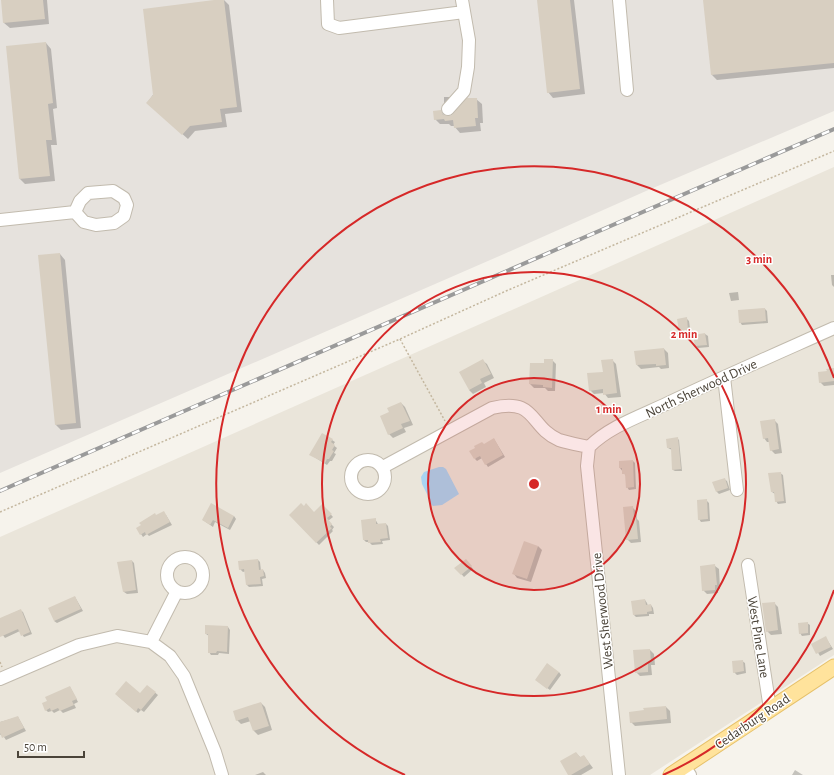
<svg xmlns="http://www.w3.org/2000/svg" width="834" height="775" font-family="'Alegreya Sans',sans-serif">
  <rect width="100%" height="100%" fill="#f6f3ec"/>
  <!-- residential -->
  <path fill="#eae5da" d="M 834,167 L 834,655 L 650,775 L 0,775 L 0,537 Z"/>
  <!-- industrial -->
  <path fill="#e6e2dd" d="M 0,0 L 834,0 L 834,111 L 646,191 L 504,254 L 0,473 Z"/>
  <!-- water -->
  <path fill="#a9d4f2" d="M 439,467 L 443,467 L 446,469 L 459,494 L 442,505 L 433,506 L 430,503 L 430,500 L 422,484 L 421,477 L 424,472 Z"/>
  <!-- shadow -->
  <path fill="#0003" d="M 2,0 L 47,0 L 49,24 L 10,28 L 4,23 Z
    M 222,0 L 224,0 L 229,5 L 242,112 L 225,114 L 227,127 L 195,131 L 188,139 L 147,103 Z
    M 538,0 L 574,0 L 585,94 L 553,98 L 548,92 Z
    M 704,0 L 834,0 L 834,68 L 717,80 L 712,75 Z
    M 46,43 L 51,49 L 57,108 L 53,109 L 57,145 L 51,145 L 55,181 L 25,184 L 20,179 L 7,47 Z
    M 444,97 L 450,97 L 454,102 L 449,108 L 444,103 Z
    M 476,99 L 482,104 L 483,123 L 480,123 L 481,131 L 460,133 L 454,126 L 451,126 L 449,124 L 440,124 L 435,119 L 440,111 L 445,116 L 450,117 Z
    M 60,254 L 65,260 L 81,428 L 61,430 L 56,425 Z
    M 831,275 L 834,275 L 834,287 L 832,285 Z
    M 738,292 L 739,300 L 731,301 L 729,293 Z
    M 765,309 L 767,311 L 768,323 L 742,325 L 740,322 Z
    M 686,318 L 689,321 L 690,328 L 681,330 L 681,331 L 680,330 Z
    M 690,330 L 690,332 L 682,333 L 681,332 Z
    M 705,334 L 708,336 L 709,347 L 698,348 L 696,346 Z
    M 664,349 L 668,353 L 669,368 L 661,369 L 659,367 L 641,369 L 637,365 Z
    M 552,360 L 556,364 L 555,391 L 548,391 L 545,388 L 534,388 L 530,384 L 545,364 Z
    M 612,360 L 616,364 L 621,397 L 608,398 L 604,393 L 594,394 L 590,390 Z
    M 483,361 L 487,364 L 494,378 L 484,383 L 486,387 L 473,394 L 469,390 Z
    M 834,369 L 834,385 L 824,386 L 820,382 L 828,372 Z
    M 401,403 L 405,407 L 413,425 L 404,428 L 406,432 L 393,438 L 389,434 L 390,412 Z
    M 774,420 L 778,424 L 782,453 L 775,454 L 771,450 L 770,442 L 767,442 L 764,438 Z
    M 322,434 L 332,440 L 335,442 L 333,445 L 337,448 L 334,453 L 336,454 L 332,461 L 330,461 L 327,465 L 311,455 Z
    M 677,438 L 679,440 L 682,471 L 675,471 L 673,470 L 672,450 L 668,448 Z
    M 494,439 L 505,457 L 488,467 L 482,458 L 477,461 L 475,459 L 484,445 Z
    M 633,461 L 635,463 L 636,489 L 629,490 L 627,487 L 626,476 L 620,468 L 620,462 Z
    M 780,473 L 783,475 L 786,503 L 778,504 L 776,501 L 775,494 L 772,492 L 769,474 Z
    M 724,479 L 727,481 L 730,490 L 719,494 L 717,492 L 713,483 Z
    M 706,500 L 709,503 L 710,521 L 701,522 L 699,519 Z
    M 322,505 L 333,517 L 328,521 L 334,527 L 332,530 L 333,531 L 319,545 L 290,515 L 304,507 L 314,513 Z
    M 632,507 L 636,511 L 637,519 L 639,521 L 641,542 L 631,543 L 627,539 Z
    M 166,515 L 172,525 L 149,536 L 147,534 L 143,537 L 141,534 L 157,516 Z
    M 234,516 L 236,519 L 230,530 L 215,522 L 213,527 L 203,520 Z
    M 375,519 L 378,524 L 386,524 L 388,526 L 390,540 L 382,541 L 383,544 L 372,545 L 369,542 L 366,542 L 364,540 Z
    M 538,546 L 542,550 L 531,582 L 517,578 L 514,574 Z
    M 258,560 L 260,562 L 261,571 L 263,570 L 265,573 L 266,578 L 262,579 L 263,586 L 249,587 L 247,585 L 246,571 L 243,572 L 240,569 Z
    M 466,560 L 473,569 L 464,577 L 456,568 Z
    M 132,561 L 134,563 L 138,593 L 127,594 L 124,592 L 122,575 Z
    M 715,566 L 719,569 L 720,589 L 718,589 L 718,593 L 707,594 L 703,590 Z
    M 75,597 L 83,611 L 57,623 L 54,621 Z
    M 645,600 L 647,603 L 648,606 L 651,605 L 653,608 L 654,614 L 649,614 L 649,616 L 636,617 L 634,615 Z
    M 774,603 L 778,607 L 782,634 L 771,635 L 767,631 Z
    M 20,610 L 23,612 L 32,634 L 24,637 L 20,631 L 5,638 L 0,631 L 0,619 Z
    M 807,623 L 810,625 L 810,635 L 802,636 L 800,633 Z
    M 206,626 L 228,627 L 230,630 L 229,654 L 219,653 L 218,655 L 211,655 L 209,652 L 209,636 L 206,634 Z
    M 826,638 L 833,649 L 820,656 L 813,644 Z
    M 650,650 L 654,654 L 655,665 L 651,665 L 652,675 L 640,676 L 636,672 Z
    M 742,661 L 745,663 L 746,673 L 737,675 L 734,672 Z
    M 559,672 L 561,675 L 550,690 L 539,682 Z
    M 147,686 L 158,695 L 144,712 L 141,710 L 138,713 L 118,696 L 140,695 Z
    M 70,687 L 78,702 L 74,704 L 76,708 L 63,713 L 60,710 L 54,713 L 52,711 L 48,712 L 46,710 Z
    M 261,703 L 265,707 L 272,730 L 258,735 L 254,731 L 251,721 L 241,724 L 237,720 Z
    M 666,707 L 670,711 L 671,723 L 635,726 L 631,722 L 645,711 Z
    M 18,717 L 26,731 L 6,740 L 2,734 L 0,735 L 0,722 Z
    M 576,753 L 581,758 L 584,756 L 593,768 L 581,775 L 569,775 Z
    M 795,770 L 803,775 L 792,775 Z
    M 263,772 L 266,775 L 255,775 Z"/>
  <!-- building -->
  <path fill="#d8cfc1" d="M 1,0 L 43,0 L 45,19 L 3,23 Z
    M 214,0 L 224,0 L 237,107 L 220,109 L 222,122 L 190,126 L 182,135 L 146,103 L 153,95 L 143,9 Z
    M 537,0 L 570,0 L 580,89 L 547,93 Z
    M 703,0 L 834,0 L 834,63 L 711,75 Z
    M 46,42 L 53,103 L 48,104 L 52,140 L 46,140 L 50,176 L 19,179 L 6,46 Z
    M 467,98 L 477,98 L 478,118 L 475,118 L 476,126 L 454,128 L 453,120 L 445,121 L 444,119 L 434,120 L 433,111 L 441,110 L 443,115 L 451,116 Z
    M 60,253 L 76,423 L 55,425 L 38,255 Z
    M 765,308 L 766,321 L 739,323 L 738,310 Z
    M 687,317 L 688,330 L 679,331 L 677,319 Z
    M 705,333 L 707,345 L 695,346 L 693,335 Z
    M 664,348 L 666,365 L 656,366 L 656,364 L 636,365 L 634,351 Z
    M 483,359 L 491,374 L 480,379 L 482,383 L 469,390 L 459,372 Z
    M 544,359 L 553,359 L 552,388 L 543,387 L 543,385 L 529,384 L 530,363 L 544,363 Z
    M 613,359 L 617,393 L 603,395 L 603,389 L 589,391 L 587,373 L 603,372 L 601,360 Z
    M 834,368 L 834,381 L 819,383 L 818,372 L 827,371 L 826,369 Z
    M 401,402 L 410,421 L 401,424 L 403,428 L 388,435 L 380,416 L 389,412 L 387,408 Z
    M 775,419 L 779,449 L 770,451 L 768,438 L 763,439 L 760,421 Z
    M 322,433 L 333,439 L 331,442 L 335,445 L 332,450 L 334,451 L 329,459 L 327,459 L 325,463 L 309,455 Z
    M 678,437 L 681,469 L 672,470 L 671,448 L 667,448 L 666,439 Z
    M 494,438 L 503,455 L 485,465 L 480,456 L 474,459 L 469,451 L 475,448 L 474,446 L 482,442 L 484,444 Z
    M 633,460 L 634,487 L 626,488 L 625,474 L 622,474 L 622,468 L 619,468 L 619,461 Z
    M 781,472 L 784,501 L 775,502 L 774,492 L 771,492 L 768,473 Z
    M 725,478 L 728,488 L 716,492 L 712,482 Z
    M 707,499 L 708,519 L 698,520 L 697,500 Z
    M 211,503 L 234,516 L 228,528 L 213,520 L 210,525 L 202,520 Z
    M 301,503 L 304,506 L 306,503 L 314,512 L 322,504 L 332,514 L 327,518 L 332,524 L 330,527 L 332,528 L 316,543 L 289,515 Z
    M 633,506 L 634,517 L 636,517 L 638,539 L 626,540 L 623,507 Z
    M 164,511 L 170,522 L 146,535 L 145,532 L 140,535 L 136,528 L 141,525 L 139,523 L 155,513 L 156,515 Z
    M 376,518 L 376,524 L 386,523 L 388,538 L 380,539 L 381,542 L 368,543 L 368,540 L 363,540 L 361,520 Z
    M 524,541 L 538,546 L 527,579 L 512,574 Z
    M 258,559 L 259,570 L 263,569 L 264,576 L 260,577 L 261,584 L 246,585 L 244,569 L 239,570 L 238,561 Z
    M 466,559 L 472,566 L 461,575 L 454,568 Z
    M 132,560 L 136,590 L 123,592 L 117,562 Z
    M 715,564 L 717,585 L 715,585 L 715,590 L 702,591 L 700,566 Z
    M 75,596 L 81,609 L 54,621 L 48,608 Z
    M 645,599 L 646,605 L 651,604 L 652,611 L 647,612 L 647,614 L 633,615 L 631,601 Z
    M 775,602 L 778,630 L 766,632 L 762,603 Z
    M 21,609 L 30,632 L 21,636 L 18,629 L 0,637 L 0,618 Z
    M 808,622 L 808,633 L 799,634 L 798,623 Z
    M 205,625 L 228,626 L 227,652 L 217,651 L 216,653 L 208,653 L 208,634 L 205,634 Z
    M 826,636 L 831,647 L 816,654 L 811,644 Z
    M 650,649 L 651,662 L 648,662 L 648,672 L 635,673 L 633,650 Z
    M 743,660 L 744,671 L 733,673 L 732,661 Z
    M 547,663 L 559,672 L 547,689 L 535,680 Z
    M 126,681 L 140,693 L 147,685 L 156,692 L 141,710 L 138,708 L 136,712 L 115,694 Z
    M 70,686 L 77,699 L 72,701 L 74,705 L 60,711 L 58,708 L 51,711 L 50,708 L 45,711 L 42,703 L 47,701 L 45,697 Z
    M 261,702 L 269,726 L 253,731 L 248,717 L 236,721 L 233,711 Z
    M 666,706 L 667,719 L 630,723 L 629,712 L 644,710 L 643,708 Z
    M 18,716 L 24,728 L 2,738 L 0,733 L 0,722 Z
    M 576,752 L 580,757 L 584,755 L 590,764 L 571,775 L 568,775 L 560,761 Z"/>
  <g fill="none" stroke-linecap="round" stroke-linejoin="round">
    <defs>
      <path id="minor" d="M 327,0 L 328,24 L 339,28 L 464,12
        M 619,0 L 627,90
        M 448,109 L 464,91 L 468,67 L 469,40 L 462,0
        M 113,191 L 124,198 L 127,205 L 124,216 L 114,223 L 96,225 L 84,222 L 75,212 L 80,201 L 88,193 Z
        M 0,220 L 75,212
        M 724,377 L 737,490
        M 589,447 L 587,466 L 619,775
        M351 477a17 17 0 1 1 34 0a17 17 0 1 1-34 0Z
        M 383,467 L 492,408 C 537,397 529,427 559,440 C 568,443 580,445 589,447 C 610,426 641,416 668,403 C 723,377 778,353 834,328
        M167 575a18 18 0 1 1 36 0a18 18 0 1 1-36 0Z
        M 748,565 L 770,709
        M 151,642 L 177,591
        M 0,679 L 79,645 L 117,636 L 151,642 L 170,656 L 184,676 L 215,752 L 222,775
        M 684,766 L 690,775"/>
      <path id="major" d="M 671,775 L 834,667"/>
    </defs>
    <!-- minor casing -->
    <use href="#minor" stroke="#c2bbae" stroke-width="14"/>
    <!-- major casing -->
    <use href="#major" stroke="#e6c16a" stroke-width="17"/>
    <!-- path -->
    <path stroke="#c4b79f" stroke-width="1.5" stroke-dasharray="2 2" stroke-linecap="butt" d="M 400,339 L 445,421
      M 0,512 L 400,339 L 506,291 L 834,151
      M 0,662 L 2,667"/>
    <!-- minor -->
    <use href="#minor" stroke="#fff" stroke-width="12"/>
    <!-- major -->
    <use href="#major" stroke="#ffe39c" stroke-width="15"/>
    <defs>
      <path id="rail" d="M 0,491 L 834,129"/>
    </defs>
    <!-- rail casing -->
    <use href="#rail" stroke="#9a9a9a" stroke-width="4"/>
    <!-- rail -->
    <use href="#rail" stroke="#fff" stroke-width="2.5" stroke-dasharray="8" stroke-linecap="butt"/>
  </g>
  <!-- distance rings -->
  <circle cx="534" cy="484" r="106" fill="#d62828" fill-opacity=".12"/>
  <g fill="none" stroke="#d62828" stroke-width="2">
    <circle cx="534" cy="484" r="106"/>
    <circle cx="534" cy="484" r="212"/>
    <path d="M834 590A318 318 0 0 1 663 775M405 775A318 318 0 1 1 834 378"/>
  </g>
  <g text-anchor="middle" stroke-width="3" stroke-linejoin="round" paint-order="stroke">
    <!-- street labels -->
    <g font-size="14" fill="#4b4439" stroke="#fff">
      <text transform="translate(701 388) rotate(-25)" y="5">North Sherwood Drive</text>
      <text transform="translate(602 611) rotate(-96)" y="5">West Sherwood Drive</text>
      <text transform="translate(759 637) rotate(81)" y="5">West Pine Lane</text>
      <text transform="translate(752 721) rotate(-34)" y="5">Cedarburg Road</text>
    </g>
  </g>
  <circle cx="534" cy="484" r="6" fill="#d62828" stroke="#fff" stroke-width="2"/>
  <g font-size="12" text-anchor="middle" font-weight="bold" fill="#d62828" stroke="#fff" stroke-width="3" stroke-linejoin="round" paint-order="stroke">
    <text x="759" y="263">3 min</text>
    <text x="684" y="338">2 min</text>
    <text x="609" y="413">1 min</text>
  </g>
  <!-- scale -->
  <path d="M18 751v6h66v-6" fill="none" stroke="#4b4439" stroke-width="2"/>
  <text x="24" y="751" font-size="12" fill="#4b4439" stroke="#ffffff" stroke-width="3" paint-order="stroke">50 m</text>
</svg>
